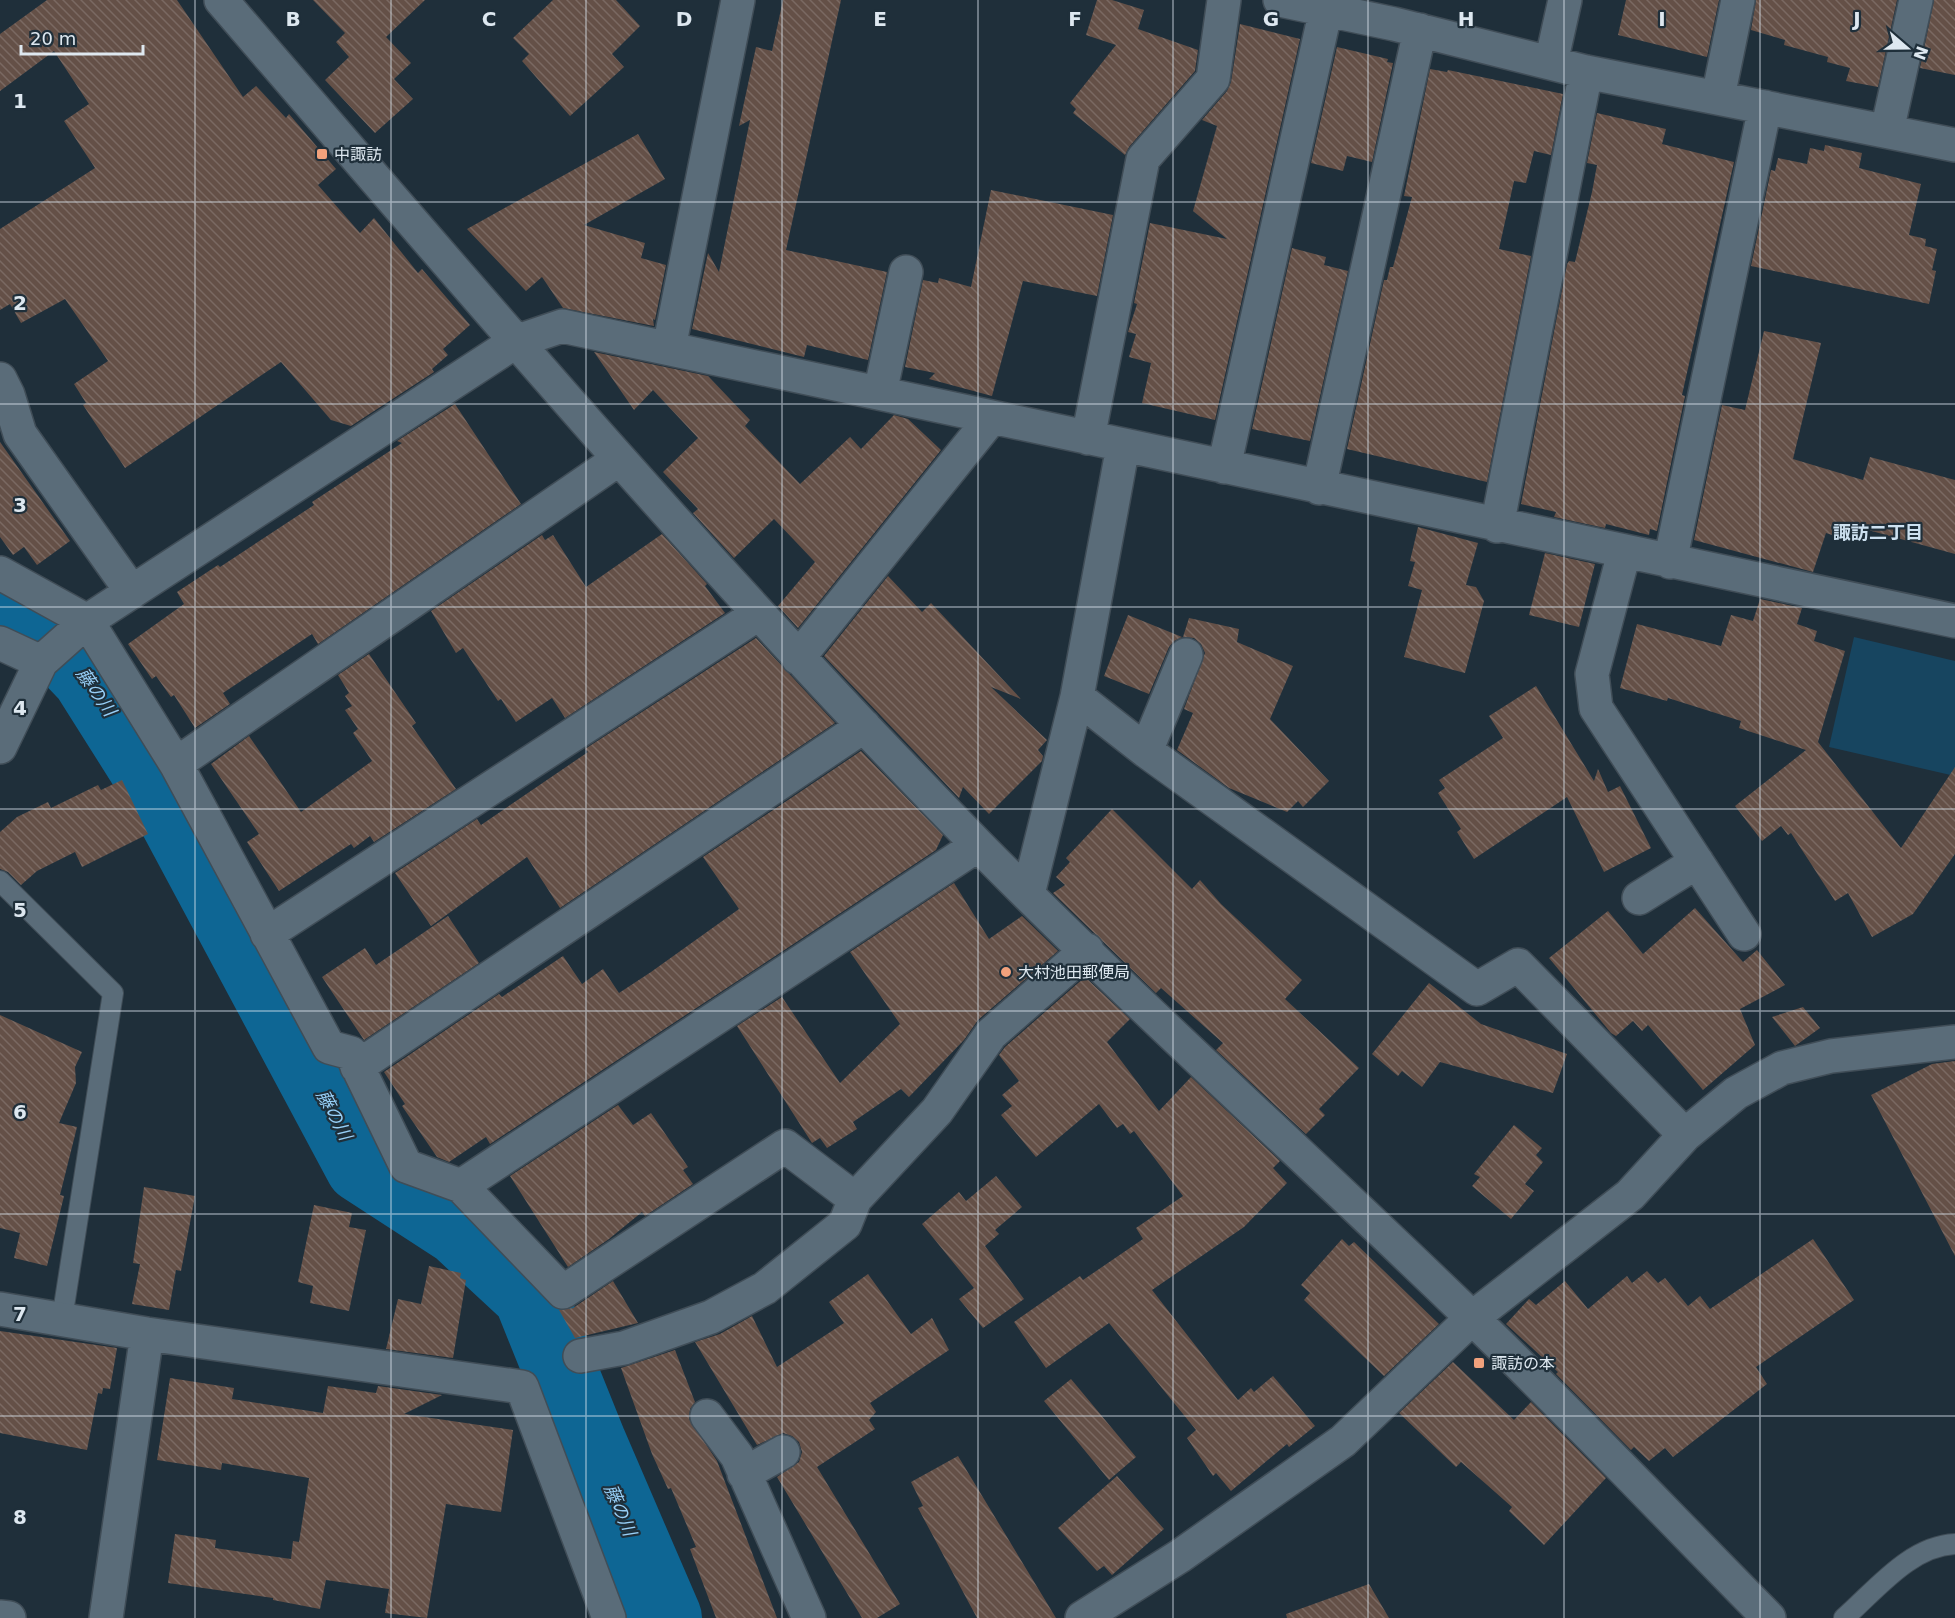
<svg xmlns="http://www.w3.org/2000/svg" width="1955" height="1618" font-family="'DejaVu Sans','Noto Sans JP',sans-serif">
  <defs>
    <pattern id="building-back-hatch" width="6" height="6" patternUnits="userSpaceOnUse" patternTransform="scale(1.5)"><rect width="6" height="6" fill="#645047"/><path d="M-1 5l2 2M0 0l6 6M5-1l2 2" fill="none" stroke="#7a6962"/></pattern>
  </defs>
  <rect width="100%" height="100%" fill="#1f2f3a"/>
  <!-- green -->
  <path fill="#174560" d="M 1854,637 L 1955,661 L 1955,776 L 1829,747 Z"/>
  <g fill="none" stroke-linecap="round" stroke-linejoin="round">
    <!-- river -->
    <path stroke="#0e6694" stroke-width="74" d="M 0,600 L 27,612 L 88,676 L 165,798 L 362,1166 L 459,1229 L 530,1295 L 590,1444 L 665,1618"/>
  </g>
  <!-- building -->
  <path fill="url(#building-back-hatch)" d="M 47,0 L 177,0 L 243,97 L 256,86 L 286,118 L 289,114 L 336,169 L 318,185 L 360,233 L 374,218 L 418,273 L 422,269 L 470,325 L 443,349 L 448,355 L 432,369 L 434,372 L 351,426 L 331,420 L 281,362 L 125,468 L 83,405 L 86,403 L 74,384 L 108,361 L 65,299 L 21,323 L 10,304 L 0,310 L 0,229 L 95,168 L 64,121 L 89,104 L 54,51 L 0,91 L 0,34 Z
    M 313,0 L 425,0 L 386,37 L 411,63 L 394,79 L 413,99 L 375,133 L 325,80 L 349,57 L 336,42 L 345,33 Z
    M 553,0 L 616,0 L 640,26 L 612,54 L 624,67 L 570,116 L 522,61 L 529,54 L 513,38 Z
    M 783,0 L 841,0 L 786,250 L 887,272 L 868,360 L 807,345 L 804,357 L 692,329 L 708,253 L 719,272 L 750,120 L 739,126 L 756,47 L 772,51 Z
    M 1097,0 L 1112,0 L 1144,10 L 1138,29 L 1198,50 L 1195,71 L 1129,147 L 1125,155 L 1073,113 L 1076,109 L 1070,103 L 1116,45 L 1086,35 Z
    M 1626,0 L 1719,0 L 1707,57 L 1618,35 Z
    M 1756,0 L 1897,0 L 1878,87 L 1846,81 L 1850,68 L 1827,62 L 1828,57 L 1784,45 L 1785,40 L 1751,30 Z
    M 1934,0 L 1955,0 L 1955,75 L 1920,68 Z
    M 1240,24 L 1300,39 L 1215,420 L 1142,403 L 1151,363 L 1129,357 L 1136,334 L 1128,332 L 1137,304 L 1134,303 L 1150,223 L 1227,239 L 1193,211 L 1217,126 L 1202,120 L 1227,91 L 1231,82 Z
    M 1337,47 L 1388,59 L 1387,62 L 1393,63 L 1372,162 L 1347,156 L 1343,171 L 1311,163 Z
    M 1430,69 L 1447,72 L 1448,70 L 1563,94 L 1551,155 L 1534,151 L 1526,183 L 1514,181 L 1499,249 L 1531,256 L 1487,482 L 1347,449 L 1384,280 L 1387,280 L 1390,267 L 1393,267 L 1412,197 L 1404,196 Z
    M 1597,113 L 1666,129 L 1662,144 L 1734,162 L 1682,395 L 1685,396 L 1657,531 L 1650,529 L 1649,535 L 1606,524 L 1605,528 L 1554,517 L 1556,512 L 1521,504 L 1567,264 L 1569,261 L 1575,262 L 1592,192 L 1597,165 L 1587,163 Z
    M 638,134 L 665,179 L 584,225 L 645,243 L 641,258 L 666,265 L 655,320 L 653,319 L 654,326 L 563,308 L 542,277 L 526,291 L 467,229 Z
    M 1825,145 L 1862,153 L 1859,168 L 1921,184 L 1909,235 L 1926,239 L 1925,246 L 1937,249 L 1932,270 L 1936,271 L 1929,304 L 1751,266 L 1771,170 L 1775,171 L 1778,158 L 1807,164 L 1810,148 L 1824,151 Z
    M 991,190 L 1113,215 L 1097,296 L 1023,281 L 992,396 L 929,379 L 935,373 L 905,367 L 923,280 L 938,283 L 939,278 L 971,287 Z
    M 1292,248 L 1326,257 L 1324,265 L 1348,271 L 1310,441 L 1252,429 Z
    M 1764,331 L 1821,343 L 1793,459 L 1863,480 L 1870,457 L 1955,480 L 1955,554 L 1839,522 L 1835,536 L 1826,533 L 1813,572 L 1694,540 L 1722,405 L 1745,410 Z
    M 594,352 L 708,376 L 750,420 L 745,426 L 800,484 L 850,437 L 861,449 L 894,415 L 908,419 L 941,450 L 798,628 L 778,606 L 815,562 L 774,519 L 734,558 L 693,513 L 698,509 L 663,472 L 698,438 L 653,390 L 634,410 Z
    M 455,404 L 521,504 L 318,644 L 312,634 L 223,693 L 230,704 L 195,728 L 174,695 L 171,697 L 156,676 L 152,679 L 128,644 L 184,604 L 177,592 L 218,565 L 220,567 L 314,505 L 312,502 L 402,443 L 397,441 Z
    M 0,442 L 70,541 L 37,565 L 24,547 L 13,555 L 0,537 Z
    M 1418,527 L 1478,543 L 1466,585 L 1476,587 L 1484,601 L 1465,673 L 1404,657 L 1422,590 L 1408,586 L 1415,562 L 1410,561 Z
    M 662,534 L 707,584 L 705,586 L 725,613 L 565,718 L 552,698 L 516,722 L 501,699 L 498,701 L 463,648 L 456,653 L 431,611 L 542,535 L 545,540 L 553,535 L 586,587 Z
    M 1545,553 L 1595,564 L 1579,627 L 1529,615 Z
    M 888,576 L 922,612 L 931,603 L 1021,699 L 991,687 L 1047,740 L 1038,750 L 1043,756 L 1042,761 L 989,814 L 963,787 L 959,798 L 824,656 Z
    M 1760,599 L 1802,608 L 1797,624 L 1817,631 L 1814,641 L 1845,651 L 1818,742 L 1901,848 L 1955,767 L 1955,854 L 1913,914 L 1872,937 L 1848,893 L 1835,901 L 1791,833 L 1788,835 L 1781,826 L 1762,841 L 1735,806 L 1806,750 L 1739,728 L 1741,721 L 1668,698 L 1667,701 L 1620,688 L 1637,624 L 1721,646 L 1731,615 L 1753,621 Z
    M 1128,615 L 1182,637 L 1174,641 L 1169,647 L 1149,694 L 1104,676 Z
    M 1189,618 L 1239,629 L 1237,642 L 1293,666 L 1270,719 L 1329,781 L 1303,807 L 1298,801 L 1287,812 L 1229,788 L 1177,750 L 1193,713 L 1184,709 L 1205,653 L 1201,644 L 1194,638 L 1183,637 Z
    M 756,638 L 835,723 L 560,908 L 527,857 L 431,926 L 395,873 L 477,819 L 481,825 L 588,752 L 585,749 Z
    M 369,654 L 416,723 L 412,726 L 456,789 L 374,842 L 370,836 L 354,848 L 351,844 L 279,891 L 247,842 L 259,834 L 211,764 L 249,736 L 301,812 L 372,761 L 353,733 L 358,729 L 345,710 L 352,706 L 345,696 L 349,693 L 338,675 Z
    M 1536,686 L 1594,781 L 1598,769 L 1608,792 L 1620,786 L 1651,848 L 1604,872 L 1567,797 L 1474,859 L 1457,832 L 1461,829 L 1438,793 L 1445,788 L 1439,780 L 1503,738 L 1489,716 Z
    M 861,751 L 943,835 L 936,850 L 490,1144 L 486,1137 L 449,1162 L 437,1157 L 402,1106 L 405,1104 L 384,1072 L 499,994 L 502,997 L 563,956 L 582,984 L 603,969 L 619,993 L 651,972 L 739,909 L 703,857 Z
    M 122,780 L 148,834 L 82,867 L 75,852 L 37,871 L 21,885 L 8,872 L 0,869 L 0,832 L 17,817 L 48,802 L 51,808 L 98,785 L 101,790 Z
    M 1112,809 L 1192,889 L 1200,880 L 1221,904 L 1302,980 L 1285,999 L 1359,1068 L 1319,1109 L 1325,1115 L 1306,1134 L 1216,1050 L 1223,1043 L 1161,988 L 1156,993 L 1053,893 L 1065,885 L 1056,877 L 1070,862 L 1066,858 Z
    M 954,883 L 989,939 L 1022,916 L 1058,951 L 978,1020 L 964,1040 L 909,1097 L 901,1089 L 853,1122 L 857,1129 L 827,1148 L 820,1138 L 812,1143 L 737,1026 L 782,997 L 840,1083 L 900,1024 L 850,952 Z
    M 1695,908 L 1743,962 L 1757,950 L 1785,985 L 1740,1009 L 1755,1045 L 1703,1090 L 1648,1025 L 1642,1031 L 1633,1021 L 1616,1036 L 1611,1033 L 1549,958 L 1608,911 L 1643,954 Z
    M 448,916 L 479,963 L 364,1040 L 322,977 L 365,948 L 376,965 Z
    M 1085,977 L 1130,1019 L 1107,1042 L 1159,1111 L 1191,1077 L 1280,1161 L 1273,1168 L 1287,1183 L 1244,1227 L 1152,1290 L 1238,1400 L 1251,1388 L 1254,1392 L 1273,1376 L 1315,1426 L 1289,1447 L 1287,1444 L 1231,1491 L 1216,1473 L 1213,1476 L 1187,1438 L 1196,1430 L 1109,1323 L 1046,1368 L 1014,1322 L 1080,1276 L 1083,1280 L 1143,1239 L 1136,1228 L 1183,1196 L 1134,1131 L 1130,1134 L 1123,1124 L 1117,1128 L 1099,1104 L 1036,1157 L 1001,1115 L 1012,1106 L 1002,1095 L 1019,1081 L 999,1055 L 1005,1047 Z
    M 1429,983 L 1481,1024 L 1567,1054 L 1553,1093 L 1440,1062 L 1422,1087 L 1402,1071 L 1398,1076 L 1372,1054 Z
    M 1803,1007 L 1820,1028 L 1795,1046 L 1772,1017 Z
    M 0,1015 L 82,1052 L 75,1067 L 76,1083 L 59,1123 L 77,1127 L 60,1195 L 64,1196 L 47,1266 L 14,1258 L 20,1233 L 0,1228 Z
    M 1955,1061 L 1955,1256 L 1871,1095 L 1932,1064 Z
    M 618,1105 L 633,1125 L 651,1113 L 688,1167 L 683,1170 L 693,1184 L 645,1216 L 642,1212 L 609,1239 L 568,1267 L 510,1176 Z
    M 1514,1125 L 1542,1148 L 1536,1155 L 1543,1162 L 1525,1184 L 1534,1191 L 1511,1219 L 1472,1186 L 1480,1177 L 1474,1174 Z
    M 996,1176 L 1022,1207 L 995,1230 L 999,1234 L 985,1246 L 1024,1299 L 983,1328 L 959,1299 L 974,1288 L 922,1224 L 959,1192 L 966,1201 Z
    M 144,1187 L 195,1196 L 181,1271 L 176,1270 L 169,1310 L 132,1304 L 140,1264 L 133,1263 Z
    M 314,1205 L 352,1213 L 349,1227 L 366,1230 L 349,1311 L 310,1303 L 313,1286 L 298,1282 Z
    M 1342,1239 L 1349,1246 L 1354,1242 L 1439,1324 L 1384,1376 L 1304,1300 L 1310,1293 L 1301,1285 Z
    M 1813,1239 L 1854,1300 L 1756,1367 L 1767,1384 L 1673,1457 L 1665,1448 L 1649,1461 L 1634,1447 L 1631,1450 L 1556,1374 L 1558,1372 L 1506,1324 L 1529,1299 L 1536,1305 L 1565,1281 L 1588,1309 L 1627,1276 L 1632,1283 L 1647,1271 L 1658,1283 L 1665,1278 L 1688,1306 L 1700,1296 L 1710,1309 Z
    M 429,1266 L 461,1273 L 460,1278 L 466,1280 L 453,1358 L 386,1349 L 398,1299 L 421,1304 Z
    M 868,1274 L 911,1334 L 932,1318 L 949,1350 L 870,1403 L 876,1412 L 869,1420 L 875,1429 L 817,1467 L 900,1604 L 877,1618 L 862,1618 L 777,1477 L 799,1462 L 802,1452 L 799,1442 L 792,1436 L 783,1433 L 757,1445 L 695,1342 L 720,1334 L 752,1316 L 777,1367 L 844,1323 L 829,1302 Z
    M 613,1281 L 638,1323 L 575,1338 L 559,1310 L 573,1308 Z
    M 0,1331 L 117,1348 L 110,1389 L 103,1388 L 102,1394 L 98,1393 L 87,1450 L 0,1433 Z
    M 675,1350 L 695,1402 L 690,1409 L 689,1419 L 717,1461 L 777,1618 L 716,1618 L 690,1549 L 696,1547 L 671,1488 L 668,1489 L 652,1454 L 621,1368 Z
    M 1453,1362 L 1514,1420 L 1531,1402 L 1606,1478 L 1544,1545 L 1509,1511 L 1512,1507 L 1461,1462 L 1456,1467 L 1399,1413 Z
    M 170,1378 L 234,1388 L 232,1399 L 323,1413 L 328,1386 L 376,1393 L 378,1386 L 442,1395 L 404,1414 L 513,1430 L 501,1512 L 446,1504 L 427,1618 L 385,1613 L 389,1589 L 326,1580 L 320,1609 L 273,1600 L 273,1598 L 168,1583 L 175,1534 L 216,1540 L 215,1548 L 291,1559 L 293,1541 L 299,1542 L 309,1478 L 222,1463 L 221,1470 L 157,1460 Z
    M 1071,1379 L 1136,1457 L 1109,1480 L 1044,1401 Z
    M 958,1456 L 1056,1618 L 977,1618 L 918,1508 L 923,1506 L 911,1482 Z
    M 1117,1476 L 1164,1529 L 1112,1575 L 1104,1566 L 1097,1571 L 1058,1528 Z
    M 1369,1584 L 1389,1618 L 1287,1618 L 1286,1614 Z"/>
  <g fill="none" stroke-linecap="round" stroke-linejoin="round">
    <defs>
      <path id="lane" d="M 0,881 L 113,993 L 62,1319
        M 1844,1618 C 1876,1590 1910,1546 1955,1544"/>
      <path id="street" d="M 221,0 C 468,287 714,576 980,847 C 1138,1007 1306,1157 1468,1314 C 1571,1413 1669,1517 1769,1618
        M 1280,0 L 1394,24 L 1586,72 L 1955,145
        M 1551,63 L 1565,0
        M 1718,97 L 1738,0
        M 1887,131 L 1916,0
        M 669,348 L 738,0
        M 0,379 L 8,395 L 20,434 L 132,592
        M 880,393 L 906,272
        M 1088,438 L 1143,159 L 1213,79 L 1224,0
        M 1224,467 L 1326,9
        M 1319,488 L 1420,30
        M 1497,526 L 1586,72
        M 1624,553 L 1592,674 L 1596,708 L 1744,934
        M 1670,562 L 1765,107
        M 0,573 L 87,621 L 176,764 L 329,1047 L 351,1053 L 406,1166 L 461,1186 L 563,1292 L 785,1146 L 855,1199
        M 0,643 L 41,662
        M 798,658 L 992,417
        M 1077,697 L 1146,751 L 1186,655
        M 0,747 L 41,662 L 87,621 L 515,342 L 562,326 L 1955,621
        M 1146,751 L 1477,989 L 1518,965 L 1685,1135
        M 176,764 L 619,459
        M 1028,894 L 1077,697 L 1123,446
        M 1639,898 L 1697,862
        M 267,934 L 758,614
        M 357,1067 L 864,726
        M 461,1186 L 978,845
        M 0,1309 L 147,1334 L 522,1387 L 609,1618
        M 580,1356 L 624,1348 L 711,1317 L 765,1288 L 845,1224 L 855,1199 L 937,1111 L 991,1034 L 1087,950
        M 707,1416 L 737,1456 L 809,1618
        M 744,1474 L 783,1452
        M 106,1618 L 147,1334
        M 1082,1618 L 1180,1556 L 1343,1441 L 1472,1318 L 1630,1195 L 1685,1135 L 1736,1093 L 1782,1068 L 1831,1056 L 1955,1042"/>
      <path id="secondary" d="M 0,1617 L 9,1618"/>
    </defs>
    <!-- lane casing -->
    <use href="#lane" stroke="#404d57" stroke-width="22"/>
    <!-- street casing -->
    <use href="#street" stroke="#404d57" stroke-width="36"/>
    <!-- secondary casing -->
    <use href="#secondary" stroke="#404d57" stroke-width="36"/>
    <!-- lane -->
    <use href="#lane" stroke="#5a6c79" stroke-width="20"/>
    <!-- street -->
    <use href="#street" stroke="#5a6c79" stroke-width="33"/>
    <!-- secondary -->
    <use href="#secondary" stroke="#5a6c79" stroke-width="33"/>
  </g>
  <!-- grid -->
  <path fill="none" stroke="#dee8f0" stroke-width="1.5" stroke-opacity="0.55" d="M 195,0 L 195,1618M 391,0 L 391,1618M 586,0 L 586,1618M 782,0 L 782,1618M 978,0 L 978,1618M 1173,0 L 1173,1618M 1368,0 L 1368,1618M 1564,0 L 1564,1618M 1760,0 L 1760,1618M 0,202 L 1955,202M 0,404 L 1955,404M 0,607 L 1955,607M 0,809 L 1955,809M 0,1011 L 1955,1011M 0,1214 L 1955,1214M 0,1416 L 1955,1416"/>
  <!-- markers -->
  <g fill="#f1a17c" stroke="#1f2f3a" stroke-width="2">
    <rect x="316" y="148" width="12" height="12" rx="3"/>
    <circle cx="1006" cy="972" r="6"/>
    <rect x="1473" y="1357" width="12" height="12" rx="3"/>
  </g>
  <g text-anchor="middle" stroke-width="4.5" stroke-linejoin="round" paint-order="stroke">
    <!-- poi labels -->
    <g font-size="16" fill="#dee8f0" stroke="#1f2f3a" text-anchor="start">
      <text x="334" y="160">中諏訪</text>
      <text x="1018" y="978">大村池田郵便局</text>
      <text x="1491" y="1369">諏訪の本</text>
    </g>
    <!-- neighbourhood labels -->
    <g font-size="18" font-weight="bold" fill="#cde1f0" stroke="#1f2f3a">
      <text x="1878" y="539">諏訪二丁目</text>
    </g>
    <!-- water labels -->
    <g font-size="18" font-style="italic" fill="#97cff7" stroke="#1f2f3a">
      <text transform="translate(96 692) rotate(55)" y="6">藤の川</text>
      <text transform="translate(334 1115) rotate(62)" y="6">藤の川</text>
      <text transform="translate(620 1510) rotate(67)" y="6">藤の川</text>
    </g>
  </g>
  <g font-size="20" text-anchor="middle" font-weight="bold" fill="#dee8f0" stroke="#1f2f3a" stroke-width="4.5" stroke-linejoin="round" paint-order="stroke">
    <text x="293" y="26">B</text>
    <text x="489" y="26">C</text>
    <text x="684" y="26">D</text>
    <text x="880" y="26">E</text>
    <text x="1075" y="26">F</text>
    <text x="1271" y="26">G</text>
    <text x="1466" y="26">H</text>
    <text x="1662" y="26">I</text>
    <text x="1857" y="26">J</text>
    <text x="20" y="108">1</text>
    <text x="20" y="310">2</text>
    <text x="20" y="512">3</text>
    <text x="20" y="715">4</text>
    <text x="20" y="917">5</text>
    <text x="20" y="1119">6</text>
    <text x="20" y="1321">7</text>
    <text x="20" y="1524">8</text>
  </g>
  <!-- north arrow -->
  <g transform="translate(1907 48) rotate(110)" stroke="#1f2f3a" stroke-width="4.5" paint-order="stroke">
  <path d="M0-4.5L10 22L0 15L-10 22Z" fill="#dee8f0"/>
  <text y="-9" font-size="16" font-weight="bold" text-anchor="middle" fill="#dee8f0">N</text>
  </g>
  <!-- scale -->
  <path d="M21 45v9h122v-9" fill="none" stroke="#dee8f0" stroke-width="3"/>
  <text x="30" y="45" font-size="18" fill="#dee8f0" stroke="#1f2f3a" stroke-width="4.5" paint-order="stroke">20 m</text>
</svg>
